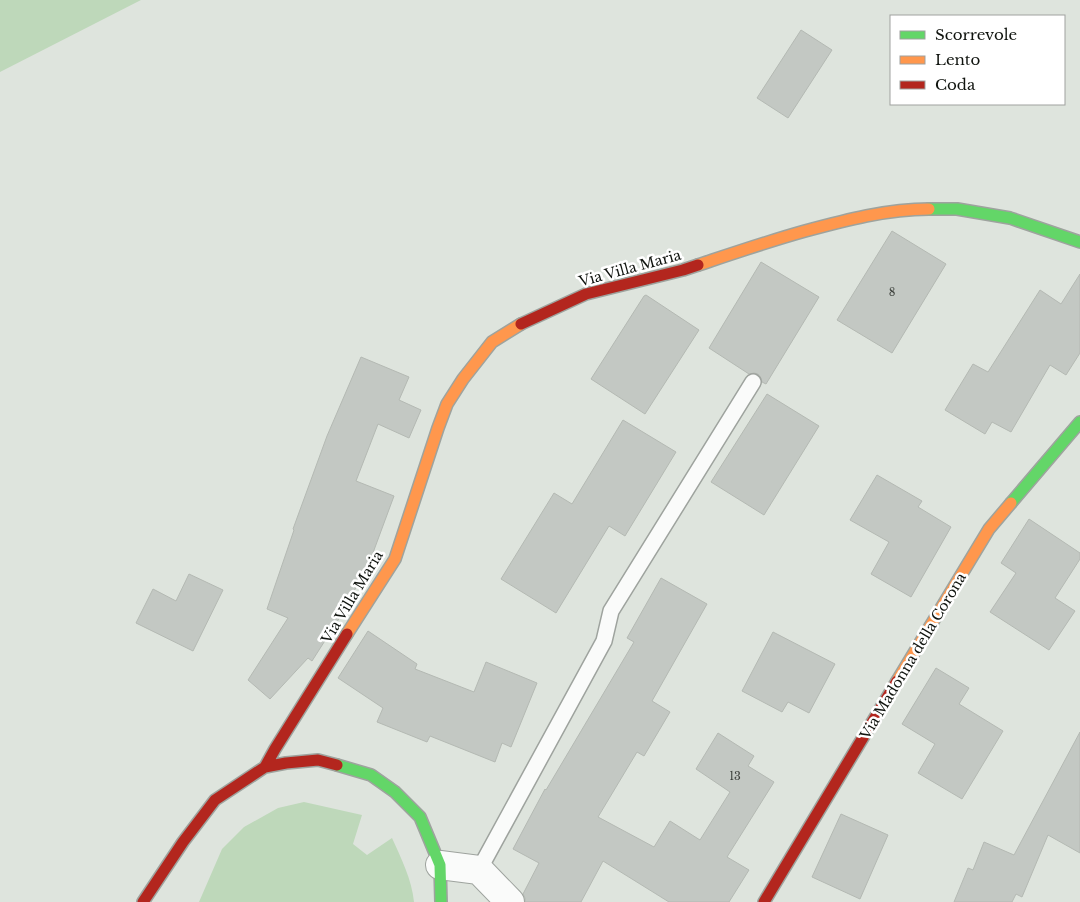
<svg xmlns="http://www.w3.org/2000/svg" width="1080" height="902" font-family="'Libre Baskerville',serif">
  <rect width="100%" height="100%" fill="#dee4dd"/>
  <!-- green -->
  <path fill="#bed8ba" d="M 0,0 L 141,0 L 0,72 Z
    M 304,802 L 362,815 L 353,844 L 367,855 L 392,838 C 401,858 412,880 414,902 L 199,902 L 222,849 L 244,827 L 278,808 Z"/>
  <!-- building -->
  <path fill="#c3c8c3" stroke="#b4b9b3" d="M 801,30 L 832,50 L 788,118 L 757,98 Z
    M 892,231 L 946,264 L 892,353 L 837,320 Z
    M 761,262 L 819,297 L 766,384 L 762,382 L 761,378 L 758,374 L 754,373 L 749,374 L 709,348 Z
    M 1080,274 L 1080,353 L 1066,375 L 1050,365 L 1011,432 L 992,422 L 985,434 L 945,410 L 973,364 L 988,372 L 1040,290 L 1061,304 Z
    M 646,295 L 699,330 L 645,414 L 591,379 L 644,296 Z
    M 361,357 L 409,377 L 399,400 L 421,410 L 409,438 L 378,424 L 356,481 L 394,496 L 367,569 L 341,613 L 342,614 L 312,661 L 308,658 L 270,699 L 248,680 L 288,618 L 267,609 L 294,530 L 293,529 L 327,436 Z
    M 767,394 L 819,426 L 764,515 L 711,482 Z
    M 623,420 L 676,452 L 625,536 L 609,526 L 556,613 L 501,579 L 554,493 L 572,504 Z
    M 877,475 L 922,501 L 918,507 L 951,527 L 911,597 L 871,574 L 889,542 L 850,520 Z
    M 1029,519 L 1080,553 L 1080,559 L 1055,598 L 1075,611 L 1049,650 L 990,612 L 1016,573 L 1001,563 Z
    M 189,574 L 223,590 L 193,651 L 136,623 L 153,589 L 176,601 Z
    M 661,578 L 707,604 L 652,701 L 670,712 L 644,756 L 637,752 L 598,817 L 654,847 L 670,821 L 700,840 L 730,792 L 696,769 L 718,733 L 754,756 L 748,766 L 774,782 L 727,857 L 749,870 L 729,902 L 669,902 L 603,861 L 581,902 L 525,902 L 525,898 L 523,894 L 539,863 L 513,849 L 545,789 L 546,790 L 634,642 L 627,638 Z
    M 368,631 L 417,664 L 415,669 L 474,692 L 486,662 L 537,683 L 511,747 L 502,743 L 495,762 L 430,736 L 427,742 L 377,722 L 383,708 L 338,678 Z
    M 773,632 L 835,664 L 809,713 L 788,702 L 782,712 L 742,691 Z
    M 936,668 L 969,688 L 959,704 L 1003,731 L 962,799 L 918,773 L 935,744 L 902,724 Z
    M 1080,732 L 1080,853 L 1048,835 L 1022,897 L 1016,894 L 1012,902 L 954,902 L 968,868 L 973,870 L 984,842 L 1014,855 Z
    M 841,814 L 888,835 L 860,899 L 812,877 Z"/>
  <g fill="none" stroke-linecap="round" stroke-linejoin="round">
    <defs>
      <path id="lane" d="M 479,870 L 604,641 L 611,611 L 753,382"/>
      <path id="street" d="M 440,865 L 479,870 L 510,902"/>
      <path id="fast" d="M 929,209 L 957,209 L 1010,218 L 1080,242
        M 1011,503 L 1080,422
        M 337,765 L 371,775 L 395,792 L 420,817 L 440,865 L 441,902"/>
      <path id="slow" d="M 698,265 C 734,253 769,241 805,231 C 846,220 887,209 929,209
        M 347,634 L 395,559 L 438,428 L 447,404 L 463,379 L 492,342 L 521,324
        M 897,681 L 989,529 L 1011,503"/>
      <path id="jam" d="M 521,324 L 586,294 L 683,270 L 698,265
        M 265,767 L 275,749 L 347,634
        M 143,902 L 183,842 L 215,800 L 265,767 L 286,763 L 318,760 L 337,765
        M 764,902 L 897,681"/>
    </defs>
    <!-- lane casing -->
    <use href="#lane" stroke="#9ea39e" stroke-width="18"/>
    <!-- street casing -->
    <use href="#street" stroke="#9ea39e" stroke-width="30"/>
    <!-- fast casing -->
    <use href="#fast" stroke="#9ea39e" stroke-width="14"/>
    <!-- slow casing -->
    <use href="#slow" stroke="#9ea39e" stroke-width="14"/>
    <!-- jam casing -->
    <use href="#jam" stroke="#9ea39e" stroke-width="14"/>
    <!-- lane -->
    <use href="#lane" stroke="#fafbfa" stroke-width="15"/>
    <!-- street -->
    <use href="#street" stroke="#fafbfa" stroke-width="28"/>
    <!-- fast -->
    <use href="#fast" stroke="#63d668" stroke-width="11"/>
    <!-- slow -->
    <use href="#slow" stroke="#ff974d" stroke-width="11"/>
    <!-- jam -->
    <use href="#jam" stroke="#b3261e" stroke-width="11"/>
  </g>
  <g text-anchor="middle" stroke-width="5" stroke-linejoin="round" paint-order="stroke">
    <!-- number labels -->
    <g font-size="11" fill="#3d413c">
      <text x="892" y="296">8</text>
      <text x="735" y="780">13</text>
    </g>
    <!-- street labels -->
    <g font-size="14" fill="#10140f" stroke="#fff">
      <text transform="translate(630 268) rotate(-15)" y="5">Via Villa Maria</text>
      <text transform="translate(352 597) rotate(-59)" y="5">Via Villa Maria</text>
      <text transform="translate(913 656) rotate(-59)" y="5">Via Madonna della Corona</text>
    </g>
  </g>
  <!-- legend -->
  <rect x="890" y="15" width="175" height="90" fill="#ffffff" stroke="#9fa19f"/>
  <rect x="900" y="31" width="25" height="8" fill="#63d668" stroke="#9fa19f"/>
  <text x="935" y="40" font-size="15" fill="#10140f">Scorrevole</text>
  <rect x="900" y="56" width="25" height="8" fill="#ff974d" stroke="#9fa19f"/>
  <text x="935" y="65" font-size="15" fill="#10140f">Lento</text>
  <rect x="900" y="81" width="25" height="8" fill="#b3261e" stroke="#9fa19f"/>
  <text x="935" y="90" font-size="15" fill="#10140f">Coda</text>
</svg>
